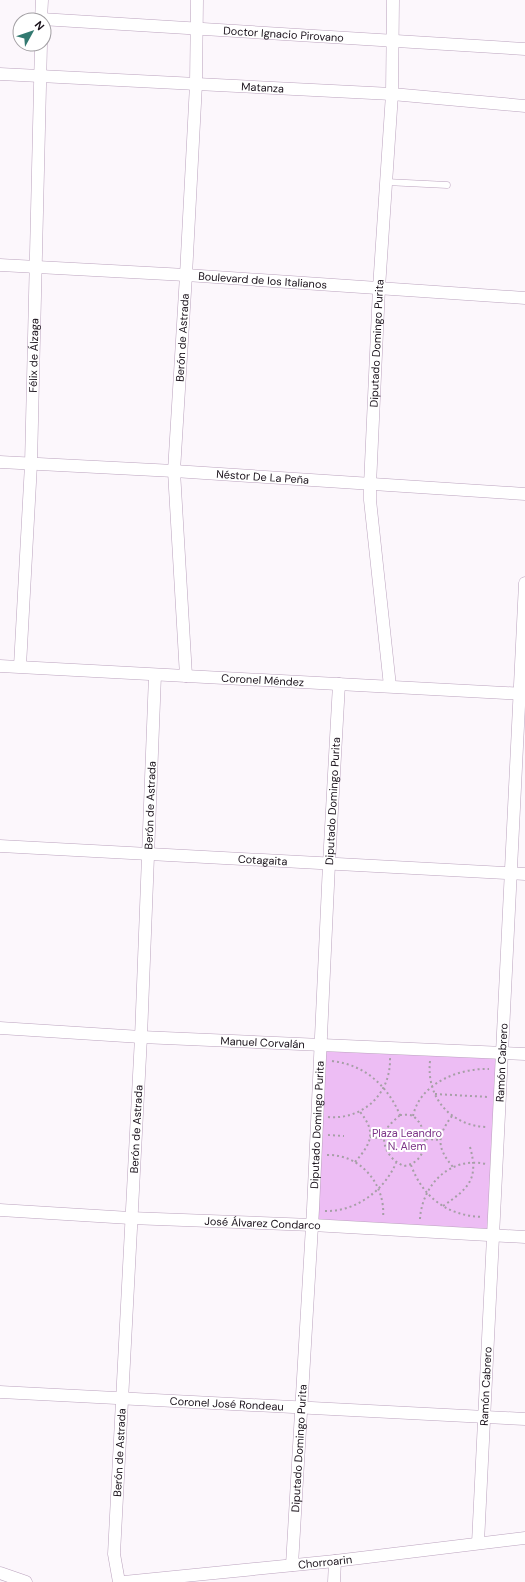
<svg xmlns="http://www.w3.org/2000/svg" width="525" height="1582" font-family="'DM Sans',sans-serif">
  <rect width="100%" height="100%" fill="#fcf7fc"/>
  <!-- green -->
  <path fill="#edbdf4" d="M 321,1045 L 503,1053 L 493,1236 L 312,1225 Z"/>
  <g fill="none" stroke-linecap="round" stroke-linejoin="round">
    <defs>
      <path id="service" d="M 386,182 L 447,185"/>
      <g id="minor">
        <path id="s1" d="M 41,19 L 525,49"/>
        <path d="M 41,20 L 42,0"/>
        <path id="s2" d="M 0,74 L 392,94 L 525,106"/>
        <path id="s3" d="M 0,265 L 186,275 L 525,298"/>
        <path id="s4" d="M 0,462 L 174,471 L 525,494"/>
        <path id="s5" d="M 0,666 L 525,694"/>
        <path id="s6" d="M 20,666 L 31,464 L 41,44"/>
        <path id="s7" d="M 186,676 L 174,471 L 186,275 L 196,84 L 197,0"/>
        <path id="s8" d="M 390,686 L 370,500 L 370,485 L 379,288 L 392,94 L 393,0"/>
        <path id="s9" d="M 0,846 L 525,874"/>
        <path id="s10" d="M 0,1028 L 141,1037 L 525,1054"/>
        <path id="s11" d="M 0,1210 L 130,1218 L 312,1225 L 525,1237"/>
        <path id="s12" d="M 0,1392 L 525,1419"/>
        <path id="s13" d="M 478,1543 L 525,583"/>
        <path id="s14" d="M 292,1565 L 313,1209 L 329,864 L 339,684"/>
        <path d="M 0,1573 L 26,1582"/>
        <path id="s15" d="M 119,1582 L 114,1554 L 141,1037 L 155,675"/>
        <path id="s16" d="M 124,1582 L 335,1561 L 525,1538"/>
        <path d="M 334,1582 L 335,1561"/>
      </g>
    </defs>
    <!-- service casing -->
    <use href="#service" stroke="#bba3be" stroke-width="7"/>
    <!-- minor casing -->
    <use href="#minor" stroke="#bba3be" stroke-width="13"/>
    <!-- path -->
    <path stroke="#a69fa6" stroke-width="2" stroke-dasharray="2 3" stroke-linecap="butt" d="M 332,1061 C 365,1065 387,1085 400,1115
      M 430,1061 C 426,1098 451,1126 487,1127
      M 435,1094 L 489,1097
      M 400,1115 C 404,1115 409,1114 413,1116 C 415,1117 417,1120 419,1122 C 430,1139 425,1163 404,1166 C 391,1161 381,1147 385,1132 C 388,1125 395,1120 400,1115 Z
      M 413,1116 C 420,1083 459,1068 489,1069
      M 452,1116 C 437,1136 436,1147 453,1167
      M 328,1117 C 363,1120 391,1094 390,1058
      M 328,1135 L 344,1136
      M 370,1137 L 385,1139
      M 426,1139 L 440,1140
      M 327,1155 C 361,1154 386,1185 383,1218
      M 355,1162 C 371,1144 377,1132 360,1112
      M 411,1165 C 423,1198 448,1216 483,1217
      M 443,1206 C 469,1188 479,1179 470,1147
      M 325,1211 C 355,1212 384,1191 396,1163
      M 420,1219 C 422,1185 450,1156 486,1164"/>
    <!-- service -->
    <use href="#service" stroke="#fff" stroke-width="6"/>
    <!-- minor -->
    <use href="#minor" stroke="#fff" stroke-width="12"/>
  </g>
  <g text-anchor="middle" stroke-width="4" stroke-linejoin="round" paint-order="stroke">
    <!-- street labels -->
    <g font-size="11" fill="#170f18" stroke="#fff">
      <text dy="4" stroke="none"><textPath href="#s1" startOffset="243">Doctor Ignacio Pirovano</textPath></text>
      <text dy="4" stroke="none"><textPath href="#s2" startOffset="263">Matanza</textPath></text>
      <text dy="4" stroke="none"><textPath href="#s3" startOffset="263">Boulevard de los Italianos</textPath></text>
      <text dy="4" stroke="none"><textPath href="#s7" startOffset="339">Berón de Astrada</textPath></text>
      <text dy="4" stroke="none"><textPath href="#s8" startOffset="344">Diputado Domingo Purita</textPath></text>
      <text dy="4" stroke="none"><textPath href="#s6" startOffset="311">Félix de Álzaga</textPath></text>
      <text dy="4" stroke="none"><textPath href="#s4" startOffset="263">Néstor De La Peña</textPath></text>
      <text dy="4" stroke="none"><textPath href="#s5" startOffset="263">Coronel Méndez</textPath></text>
      <text dy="4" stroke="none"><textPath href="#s14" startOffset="765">Diputado Domingo Purita</textPath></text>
      <text dy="4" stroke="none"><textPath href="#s15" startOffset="778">Berón de Astrada</textPath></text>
      <text dy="4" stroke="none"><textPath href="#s9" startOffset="263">Cotagaita</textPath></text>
      <text dy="4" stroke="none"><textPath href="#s10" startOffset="263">Manuel Corvalán</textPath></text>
      <text dy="4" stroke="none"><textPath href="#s13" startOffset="481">Ramón Cabrero</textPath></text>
      <text dy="4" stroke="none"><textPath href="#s14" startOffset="441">Diputado Domingo Purita</textPath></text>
      <text dy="4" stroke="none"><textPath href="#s15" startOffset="454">Berón de Astrada</textPath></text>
      <text dy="4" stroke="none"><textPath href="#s11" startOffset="263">José Álvarez Condarco</textPath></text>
      <text dy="4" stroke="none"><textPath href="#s13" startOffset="157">Ramón Cabrero</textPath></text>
      <text dy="4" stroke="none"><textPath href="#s12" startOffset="227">Coronel José Rondeau</textPath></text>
      <text dy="4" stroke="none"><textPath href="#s14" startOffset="117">Diputado Domingo Purita</textPath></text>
      <text dy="4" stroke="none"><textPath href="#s15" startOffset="130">Berón de Astrada</textPath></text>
      <text dy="4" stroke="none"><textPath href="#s16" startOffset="202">Chorroarin</textPath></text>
    </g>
    <!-- park labels -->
    <g font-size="11" fill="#7c3387" stroke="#fff">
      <text x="407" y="1137">Plaza Leandro<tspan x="407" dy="13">N. Alem</tspan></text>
    </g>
  </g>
  <!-- north arrow -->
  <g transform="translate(32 32) rotate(50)"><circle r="19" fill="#ffffff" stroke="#a29fa3"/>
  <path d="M0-3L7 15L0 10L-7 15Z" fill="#327970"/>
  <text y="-6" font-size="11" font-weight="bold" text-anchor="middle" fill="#170f18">N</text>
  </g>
</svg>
